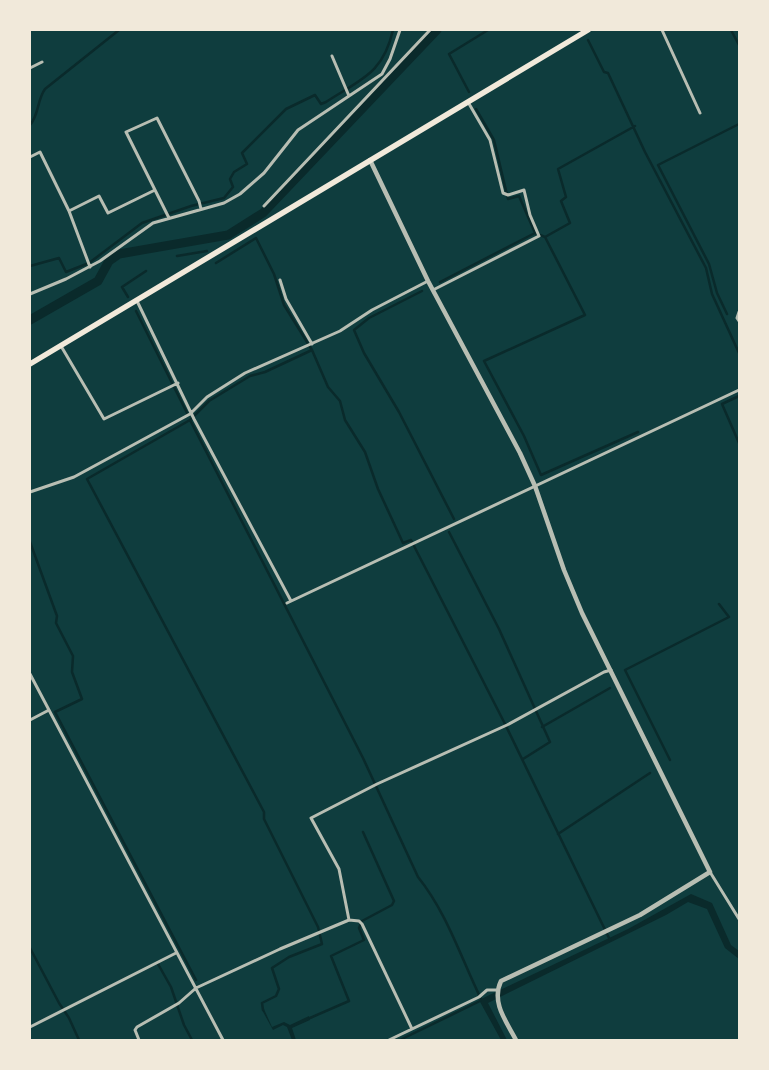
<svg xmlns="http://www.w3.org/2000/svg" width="769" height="1070" font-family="'PT Sans Narrow',sans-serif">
  <rect width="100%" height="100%" fill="#0f3d3e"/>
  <!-- water -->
  <path fill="#0a2a2b" d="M 691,894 L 712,903 L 731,945 L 739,951 L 739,959 L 725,948 L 707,909 L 688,902 L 666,915 L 488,1003 L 507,1040 L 501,1040 L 479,1000 L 628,929 Z
    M 264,1009 L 272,1027 L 284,1022 L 290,1025 L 309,1016 L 310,1020 L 292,1028 L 296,1040 L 292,1040 L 287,1027 L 283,1025 L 273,1030 L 262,1010 Z"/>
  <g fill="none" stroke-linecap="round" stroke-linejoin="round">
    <!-- stream -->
    <path stroke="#0a2a2b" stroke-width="2.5" d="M 731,30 L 739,45
      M 588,40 L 604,72 L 608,73 L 645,152 L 706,268 L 712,294 L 739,353
      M 469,92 L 449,54 L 488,30
      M 476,109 L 494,140 L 508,199 L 519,196 L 535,233 L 545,237 L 585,315 L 484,361 L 524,436 L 541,475 L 638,432
      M 30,125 C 39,115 37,100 45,89 L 119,30
      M 545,237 L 570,223 L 561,201 L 566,197 L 558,169 L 635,126
      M 177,256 L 207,251
      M 216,263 L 256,238 L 274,274 L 284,305 L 312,350 L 328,387 L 340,401 L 345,420 L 365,452 L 378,489 L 403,543 L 411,540 L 504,722 L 610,940
      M 30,266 L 59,258 L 66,272 L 89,263 L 142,223 L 191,206 L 224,198 L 233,187 L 230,179 L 234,172 L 247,164 L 242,153 L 286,109 L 315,95 L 321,104 L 326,102 C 361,79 383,74 393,30
      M 440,282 L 535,233
      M 422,291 L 369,318 L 354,330 L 364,353 L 399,412 L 454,519
      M 128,297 L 122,287 L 146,271
      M 136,311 L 188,415
      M 727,314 L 717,293 L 709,264 L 658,165 L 739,124
      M 739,396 L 722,404 L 739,443
      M 190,420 L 363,758 L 418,877 C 447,913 461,958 481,999
      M 449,532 L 499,629 L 550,742 L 523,759
      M 30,542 L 57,616 L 56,623 L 73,656 L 72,672 L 82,699 L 55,712 L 196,980
      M 542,727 L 610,688
      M 670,760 L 625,670 L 729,617 L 719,604
      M 558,834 L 650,773
      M 30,948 L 59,1003 L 69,1018 L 79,1040
      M 158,964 L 171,987 L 184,1025 L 192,1040
      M 263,1010 L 262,1003 L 276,996 L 279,989 L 272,968 L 289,957 L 322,944 L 318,927 L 264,819 L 264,812 L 87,479 L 190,420 L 209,401 L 250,376 L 265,372 L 312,350
      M 310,1018 L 349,1001 L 331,956 L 364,940 L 359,928 L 362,921 L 392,905 L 394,901 L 363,832
      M 400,1040 L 480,1001"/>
    <!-- canal -->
    <path stroke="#0a2a2b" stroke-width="9" d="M 30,320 L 98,281 L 109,261 L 119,254 L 228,235 L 263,213 L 437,30"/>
    <!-- minor -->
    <path stroke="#b8beb3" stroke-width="3" d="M 662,30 L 700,113
      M 332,56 L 349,96
      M 30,68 L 42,62
      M 30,157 L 40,152 L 69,211
      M 264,206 L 430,30
      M 169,218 L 126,132 L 157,118 L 199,201 L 201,209
      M 90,267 L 69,211 L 99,196 L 108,213 L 155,190
      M 280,280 L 286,299 L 312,344
      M 433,290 L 539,236 L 530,215 L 524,190 L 508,195 L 503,193 L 490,140 L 468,102
      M 30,294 L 66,279 L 100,261 L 153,223 L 224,203 L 240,194 L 264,173 L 298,130 L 382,74 L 390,59 L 400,30
      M 137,301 L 194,419 L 291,601
      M 739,312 L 737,318 L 739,321
      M 61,346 L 104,419 L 178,383
      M 30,492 L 74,477 L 190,414 L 207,397 L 245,373 L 340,331 L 372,310 L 428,281
      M 287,603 L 739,390
      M 30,674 L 223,1040
      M 30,720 L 49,710
      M 710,872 L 739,919
      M 349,920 L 359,921 L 362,924 L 412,1029
      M 30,1027 L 176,953
      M 139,1040 L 135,1030 L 137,1027 L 179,1003 L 196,988 L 280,949 L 349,920 L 339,869 L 311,818 L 377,784 L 507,725 L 604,672 L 611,670
      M 389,1040 L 479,997 L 487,990 L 497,990"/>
    <!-- tertiary -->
    <path stroke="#b8beb3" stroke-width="4.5" d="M 370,160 L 428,281 L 520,453 L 535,486 L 564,570 L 582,613 L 710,872 L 640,915 L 501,981 C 491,1002 506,1021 516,1040"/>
    <!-- trunk -->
    <path stroke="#f1e9da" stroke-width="5.5" d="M 30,364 L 588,30"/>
  </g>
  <!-- border -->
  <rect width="769" height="1070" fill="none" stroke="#f1e9da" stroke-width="62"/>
</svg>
